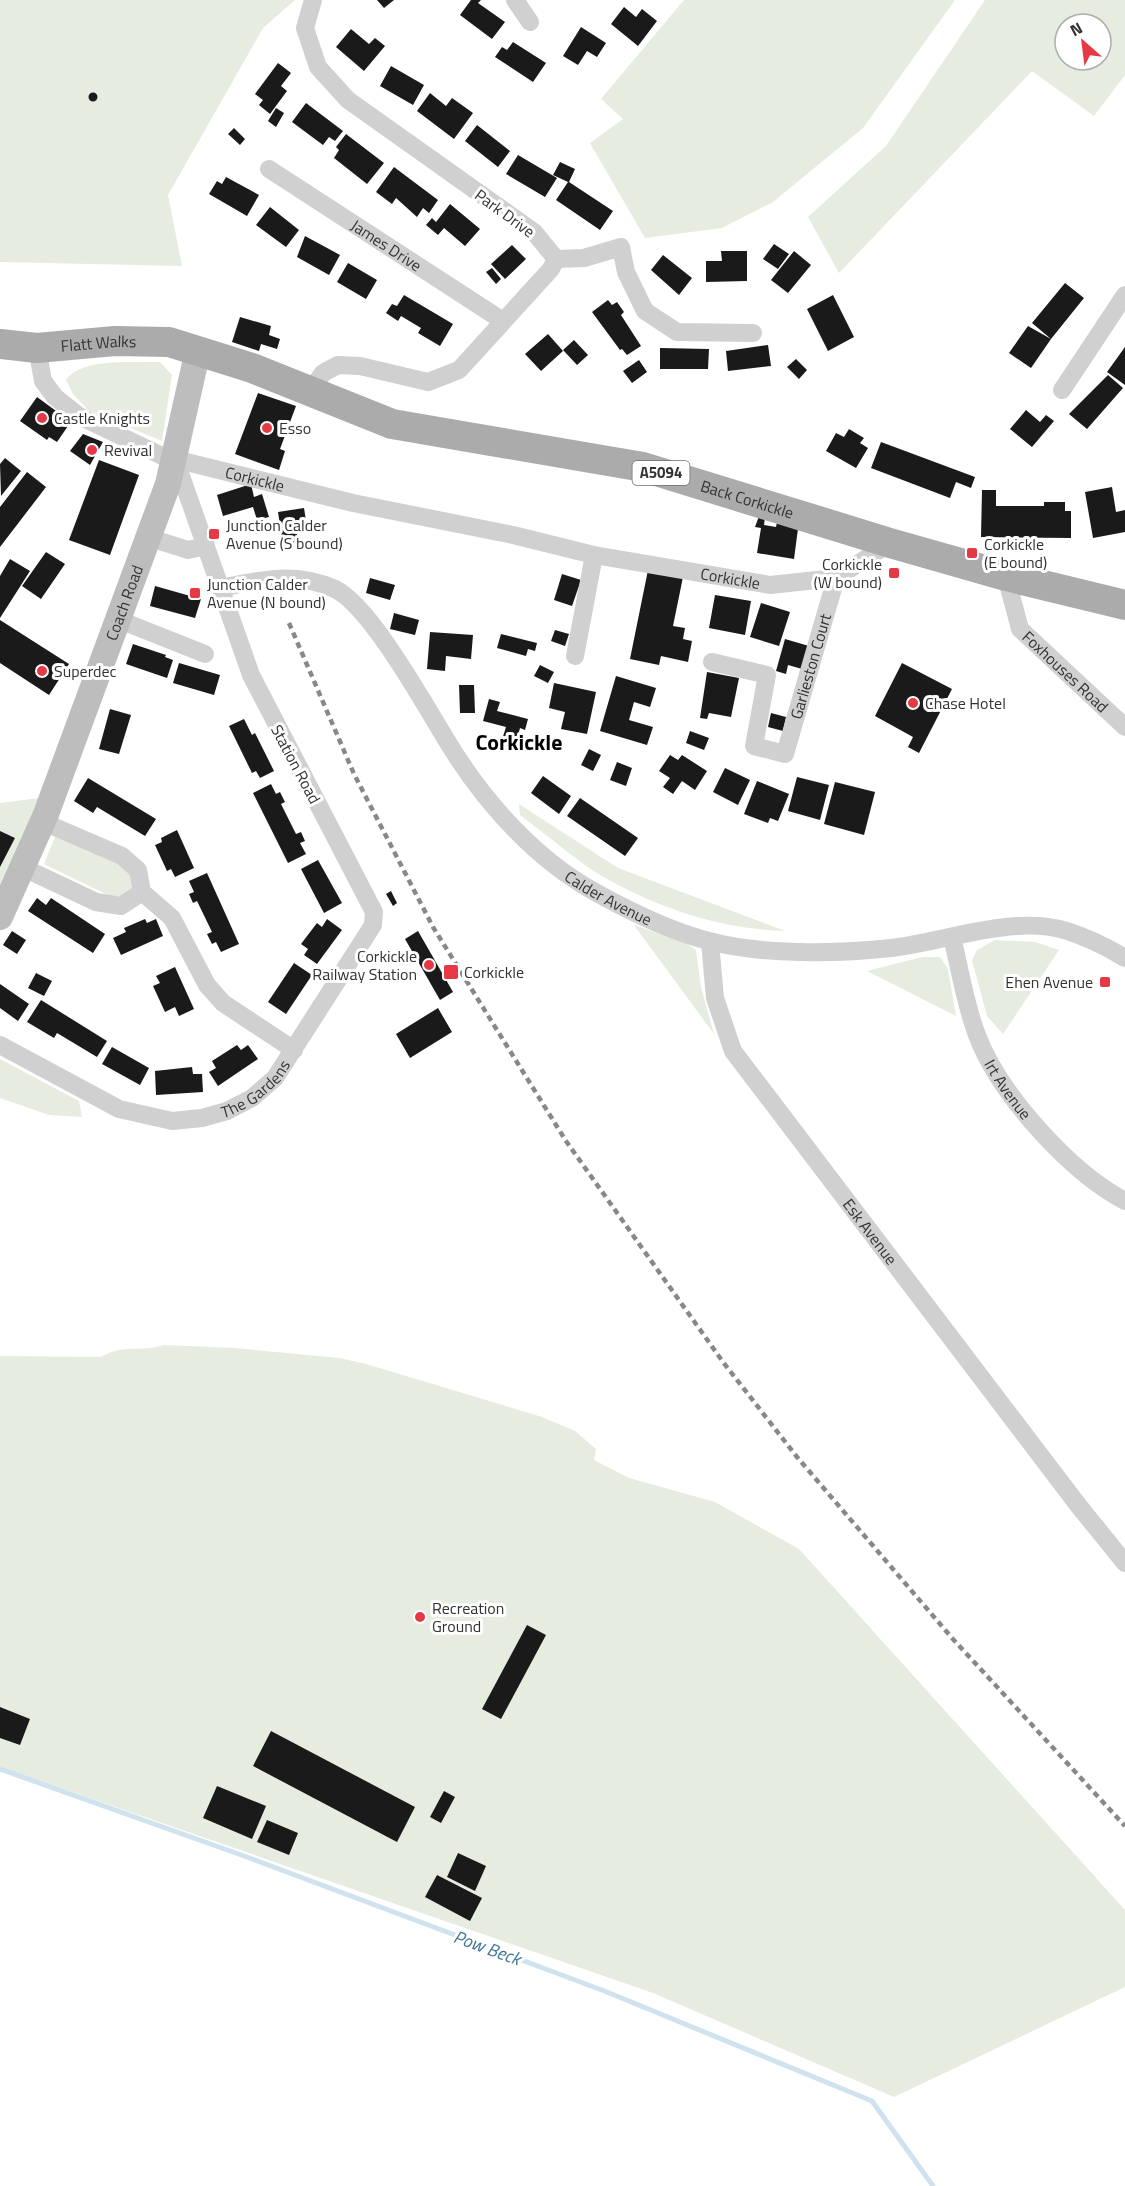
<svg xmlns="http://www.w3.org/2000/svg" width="1125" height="2186" font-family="'Titillium Web',sans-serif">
  <rect width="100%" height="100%" fill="#fff"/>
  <!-- green -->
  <path fill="#e6ecdf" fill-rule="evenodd" d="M 0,0 L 295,0 L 263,28 L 168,195 L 182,266 L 0,262 Z
    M 684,0 L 955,0 L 863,128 L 773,202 L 722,228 L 645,238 L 590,143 L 623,119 L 601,99 Z
    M 985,0 L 1125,0 L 1125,75 L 1094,116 L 1032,71 L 839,273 L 808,217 L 886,146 ZM 1065,24 L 1101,24 L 1101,60 L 1065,60 Z
    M 160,362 L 172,375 L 162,441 L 88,410 L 73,394 L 66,380 C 82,357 133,363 160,362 Z
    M 39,798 L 0,884 L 0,803 Z
    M 519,804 L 618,868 L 785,931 C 723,929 663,910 609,880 C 578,863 549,836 520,815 Z
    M 55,837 L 126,867 L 135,879 L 135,890 L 125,896 L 110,896 L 44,864 Z
    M 634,925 L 686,943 L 696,950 L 701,987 L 714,1034 Z
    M 995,940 L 1035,942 L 1059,950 L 1003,1034 L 987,1016 L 972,960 L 977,950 Z
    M 922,957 L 940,957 L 948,969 L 956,1016 L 867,971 Z
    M 0,1059 L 79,1101 L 82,1117 L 49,1115 L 0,1098 Z
    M 164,1345 L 234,1348 L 340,1358 L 366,1364 L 542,1417 L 575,1431 L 596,1449 L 594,1460 L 629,1478 L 715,1502 L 799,1549 L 1125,1910 L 1125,1987 L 894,2097 L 653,1993 L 0,1767 L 0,1356 L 101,1357 C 125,1343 140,1353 164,1345 Z"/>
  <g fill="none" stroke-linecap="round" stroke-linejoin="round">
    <!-- stream -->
    <path stroke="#cfe2ee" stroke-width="5" d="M 0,1769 L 247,1857 L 607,1992 L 872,2101 L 933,2186"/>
  </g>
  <!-- building -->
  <path fill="#1a1a1a" d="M 377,0 L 394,0 L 384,8 Z
    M 471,0 L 481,0 L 478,3 L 505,22 L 492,39 L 460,15 Z
    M 624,7 L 636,17 L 642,9 L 657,21 L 638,46 L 611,24 Z
    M 581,27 L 606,43 L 597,57 L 587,51 L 578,65 L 563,56 Z
    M 351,29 L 369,44 L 375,38 L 385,46 L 364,71 L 336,47 Z
    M 513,42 L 546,63 L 533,82 L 495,57 L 502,47 L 507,50 Z
    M 278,63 L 291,73 L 281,86 L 287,91 L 270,114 L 259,105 L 263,100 L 255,94 Z
    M 391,66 L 424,85 L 413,105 L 380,86 Z
    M88.5 97a4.5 4.5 0 1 1 9 0a4.5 4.5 0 1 1-9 0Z
    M 430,93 L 446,106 L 452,98 L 473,113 L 454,139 L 417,111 Z
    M 306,103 L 343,131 L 335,141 L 329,137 L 323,145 L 292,122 Z
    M 276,108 L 284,113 L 276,127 L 268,121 Z
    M 477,125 L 510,151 L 498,167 L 465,141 Z
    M 234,128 L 245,139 L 240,145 L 228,134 Z
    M 346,134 L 384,163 L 367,184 L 334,158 L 339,150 L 336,147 Z
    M 518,155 L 557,178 L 545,197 L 506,174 Z
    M 560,162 L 575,169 L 569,182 L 613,211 L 600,230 L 556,200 L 568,182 L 553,175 Z
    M 394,167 L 438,200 L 429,213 L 423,208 L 417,217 L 396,198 L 392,204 L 376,192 Z
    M 226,177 L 259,195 L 247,216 L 209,194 L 217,181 L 222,184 Z
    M 450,204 L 480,229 L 465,246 L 444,228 L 438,235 L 426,225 L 432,218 L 436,222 Z
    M 270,207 L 299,230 L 286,247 L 256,225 Z
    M 305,236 L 340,255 L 329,275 L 297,257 Z
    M 774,244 L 789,254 L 778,269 L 763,259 Z
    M 512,245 L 526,259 L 505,279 L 491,264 Z
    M 721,251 L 747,251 L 747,281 L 706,282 L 706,261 L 722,261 Z
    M 794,251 L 811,265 L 788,293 L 771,280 Z
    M 663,255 L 692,278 L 679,295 L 651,270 Z
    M 348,263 L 377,280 L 366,299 L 337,282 Z
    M 492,268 L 501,279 L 496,284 L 486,272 Z
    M 1065,283 L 1084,298 L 1051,339 L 1032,323 Z
    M 404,295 L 453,324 L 440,346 L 418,333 L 421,328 L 401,316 L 398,321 L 386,313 L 392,304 L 397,306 Z
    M 833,295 L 854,337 L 828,351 L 807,309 Z
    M 608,300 L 612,305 L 617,302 L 624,312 L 621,315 L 641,346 L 627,355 L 622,349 L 620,350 L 592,312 Z
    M 240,317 L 271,326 L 269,335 L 280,339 L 277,349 L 261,344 L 259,351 L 232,342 Z
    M 1028,326 L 1051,339 L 1031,368 L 1009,353 Z
    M 548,334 L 563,351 L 541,371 L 525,354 Z
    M 574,340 L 588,355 L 577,365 L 563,350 Z
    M 768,345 L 771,366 L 728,371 L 726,351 Z
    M 1125,347 L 1125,385 L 1107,372 Z
    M 660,348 L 709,349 L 708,369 L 660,369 Z
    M 796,359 L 807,370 L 799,379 L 787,367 Z
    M 639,360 L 647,372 L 632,383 L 623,371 Z
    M 1108,375 L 1123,388 L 1087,429 L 1069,414 Z
    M 258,393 L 296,406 L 280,449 L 285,451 L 279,470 L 235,454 Z
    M 37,397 L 63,416 L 60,420 L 68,426 L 57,442 L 49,437 L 47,440 L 20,421 Z
    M 1026,410 L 1040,422 L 1046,415 L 1054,421 L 1032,447 L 1010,429 Z
    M 849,429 L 864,438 L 860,443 L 868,448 L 856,468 L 826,451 L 836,433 L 844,437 Z
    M 83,434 L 103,442 L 90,465 L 70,451 Z
    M 881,442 L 975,477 L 971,488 L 956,482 L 950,498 L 871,468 Z
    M 5,458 L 21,471 L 1,496 L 0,464 Z
    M 99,460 L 139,475 L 110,555 L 69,540 Z
    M 27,472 L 46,487 L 0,547 L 0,507 Z
    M 251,484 L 254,497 L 262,494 L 269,517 L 257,520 L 253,507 L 223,516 L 217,495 Z
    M 1112,487 L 1116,512 L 1125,510 L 1125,532 L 1093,538 L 1085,492 Z
    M 982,490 L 996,490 L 996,506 L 1044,506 L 1044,502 L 1065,502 L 1065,511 L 1071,511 L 1071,538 L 981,537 Z
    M 304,508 L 307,527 L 296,528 L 298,542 L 283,544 L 278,512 Z
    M 759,516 L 765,517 L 764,525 L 776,527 L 778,517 L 799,521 L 794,559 L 757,553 L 761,528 L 755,527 Z
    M 46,552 L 65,564 L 41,599 L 22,586 Z
    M 10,559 L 30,571 L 0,618 L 0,576 Z
    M 648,570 L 683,577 L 673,626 L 685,628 L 683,639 L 692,641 L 688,662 L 661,656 L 659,665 L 630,659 Z
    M 562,574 L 581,580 L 572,606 L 554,600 Z
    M 370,578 L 395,585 L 390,600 L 366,593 Z
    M 155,586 L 201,599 L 195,618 L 150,606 Z
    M 715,595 L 751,601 L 745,635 L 709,628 Z
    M 761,603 L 790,612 L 779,646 L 750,637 Z
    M 394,613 L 419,620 L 415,635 L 390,629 Z
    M 0,620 L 69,664 L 49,695 L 0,663 Z
    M 555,630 L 569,634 L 565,646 L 551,641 Z
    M 430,632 L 473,635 L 471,659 L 446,656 L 445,671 L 427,669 Z
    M 501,634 L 537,643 L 535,651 L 528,649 L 526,656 L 497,648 Z
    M 785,639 L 809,646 L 802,669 L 788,665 L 786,674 L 776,671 Z
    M 133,644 L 166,655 L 165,657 L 173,660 L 167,678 L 126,664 Z
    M 179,663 L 220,675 L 214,695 L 173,683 Z
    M 902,663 L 952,689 L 919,753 L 908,747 L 913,737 L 875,716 Z
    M 540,665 L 554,672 L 548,683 L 534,676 Z
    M 707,672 L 739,678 L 731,717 L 709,713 L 707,719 L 700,718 Z
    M 616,676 L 656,688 L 650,707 L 634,702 L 629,720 L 653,727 L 647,745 L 600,731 Z
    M 554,683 L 596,692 L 587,734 L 561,729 L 565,712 L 549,708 Z
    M 459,685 L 474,685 L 475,713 L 460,713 Z
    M 489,699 L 500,702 L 497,711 L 528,719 L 525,730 L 520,728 L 515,747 L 501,743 L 506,727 L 483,721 Z
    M 110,709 L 131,715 L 119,754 L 99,749 Z
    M 771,713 L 786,717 L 783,731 L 768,727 Z
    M 244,719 L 252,735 L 255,733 L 274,771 L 260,778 L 256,771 L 252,773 L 229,726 Z
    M 690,731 L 709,738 L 704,750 L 686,743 Z
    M 589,749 L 601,755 L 593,771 L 581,765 Z
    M 670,755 L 678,760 L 682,755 L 707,771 L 695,790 L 682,781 L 673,794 L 663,787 L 670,778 L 659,771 Z
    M 617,762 L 632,768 L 626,786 L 610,780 Z
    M 725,768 L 750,780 L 738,805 L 713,792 Z
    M 543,776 L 571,796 L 559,814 L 531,793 Z
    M 797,777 L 829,785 L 820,820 L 788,811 Z
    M 88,778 L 156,819 L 145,836 L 97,807 L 93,813 L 74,801 Z
    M 757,781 L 789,794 L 778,821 L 770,818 L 768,823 L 744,814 Z
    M 835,782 L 875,792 L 864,835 L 824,824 Z
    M 271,784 L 276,794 L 280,792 L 285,802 L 281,804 L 296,834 L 301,832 L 305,841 L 300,843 L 306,854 L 288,863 L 253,793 Z
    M 580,798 L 638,838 L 625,856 L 567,816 Z
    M 177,830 L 194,868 L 175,877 L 171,869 L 167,871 L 155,845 L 162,842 L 161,838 Z
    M 0,831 L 15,838 L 0,867 Z
    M 318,860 L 342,903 L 324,913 L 301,869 Z
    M 207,873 L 239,944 L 221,952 L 216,942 L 212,944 L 207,934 L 212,932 L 197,901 L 193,903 L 189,894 L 194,892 L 189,881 Z
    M 391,891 L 397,903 L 393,906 L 386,894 Z
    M 37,898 L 46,905 L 51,898 L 105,934 L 93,953 L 28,911 Z
    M 145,919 L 147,923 L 156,919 L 163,936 L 121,955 L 113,938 L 126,932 L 124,928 Z
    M 327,919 L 342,930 L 317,964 L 304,955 L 308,949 L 301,944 L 317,923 L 322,927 Z
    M 12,931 L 26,940 L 17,954 L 3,945 Z
    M 418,931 L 453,992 L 440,1000 L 405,939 Z
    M 294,963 L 312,975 L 286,1014 L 268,1002 Z
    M 175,967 L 194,1009 L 179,1016 L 175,1007 L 165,1012 L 153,986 L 160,983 L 156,976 Z
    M 36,973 L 52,981 L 44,996 L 28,988 Z
    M 0,984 L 29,1004 L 18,1021 L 0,1008 Z
    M 41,1000 L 107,1041 L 97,1057 L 57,1033 L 54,1038 L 27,1022 Z
    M 438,1008 L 452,1032 L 410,1058 L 396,1034 Z
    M 237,1045 L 241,1050 L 248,1045 L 258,1059 L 218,1086 L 209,1072 L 216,1068 L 212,1061 Z
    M 112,1047 L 149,1068 L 140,1085 L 102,1064 Z
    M 192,1067 L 193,1074 L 202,1074 L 203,1092 L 156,1095 L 155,1071 Z
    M 527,1625 L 546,1635 L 501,1719 L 482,1709 Z
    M 0,1707 L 30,1719 L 20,1745 L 0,1738 Z
    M 271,1731 L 415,1807 L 397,1842 L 253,1766 Z
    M 217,1786 L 266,1806 L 252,1839 L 203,1818 Z
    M 444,1791 L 455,1797 L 441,1823 L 430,1817 Z
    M 267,1820 L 298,1833 L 289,1855 L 257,1842 Z
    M 458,1853 L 486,1866 L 475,1891 L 447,1877 Z
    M 437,1875 L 482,1898 L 470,1921 L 425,1897 Z"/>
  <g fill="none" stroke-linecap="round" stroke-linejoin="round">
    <!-- street -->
    <g stroke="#d0d0d0" stroke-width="18">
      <path d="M 515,0 L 530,22"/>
      <path id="s1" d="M 269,169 L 503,321"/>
      <path d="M 556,259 L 584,258 L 621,247 L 626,272 L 645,311 L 677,332 L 753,333"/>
      <path id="s2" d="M 37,348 L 43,381 L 55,397 L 79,416 L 162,456 L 353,503 L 513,535 L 594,555 L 770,585 L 836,578 L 890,543"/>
      <path d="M 311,390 L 323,373 L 338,365 L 360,366 L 428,382 L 459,370 L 551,269 L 556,259 L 534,232 L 348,100 L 318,67 L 305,28 L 313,0"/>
      <path d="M 1062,390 L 1125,295"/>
      <path d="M 147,537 L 188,550 L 206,546"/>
      <path id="s3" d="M 1006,576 L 1020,629 L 1125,727"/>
      <path id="s4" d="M 220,588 C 259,580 297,571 335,589 C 372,607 428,711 452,749 C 487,805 537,860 595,892 C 631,912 669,931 709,941 C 761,955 838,954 891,948 C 944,942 1015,914 1067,931 C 1086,937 1107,947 1125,958"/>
      <path d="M 117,619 L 205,654"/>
      <path d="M 575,656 L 594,555"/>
      <path id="s5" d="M 712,662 L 767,675 L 754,746 L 785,754 L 836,578"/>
      <path d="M 43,822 L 122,856 L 138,870 L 142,892 L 172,918 L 207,985 L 223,1003 L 294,1050"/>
      <path d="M 24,868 L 96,902 L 121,906 L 142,892"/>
      <path id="s6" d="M 952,937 C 960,969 965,1004 977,1035 C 999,1094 1070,1172 1125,1201"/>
      <path id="s7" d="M 710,942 L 715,998 L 733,1051 L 1078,1505 L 1125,1563"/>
      <path id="s8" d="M 0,1045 L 119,1109 L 172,1121 L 202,1118 L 227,1111 L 252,1098 L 275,1078 L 373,925 L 374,912 L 251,675 L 175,459"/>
    </g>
    <!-- secondary -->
    <path stroke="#bdbdbd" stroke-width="26" id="s9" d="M 0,917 L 46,814 L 168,484 L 198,350"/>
    <!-- primary -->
    <path stroke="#ababab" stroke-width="30" id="s10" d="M 0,344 L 37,348 L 115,341 L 169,342 L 252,368 L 392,424 L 643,467 L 890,543 L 1006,576 L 1125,605"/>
    <!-- rail -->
    <path stroke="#888" stroke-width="4.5" stroke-dasharray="6 4.5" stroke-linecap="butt" d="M 289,623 L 354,774 L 433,927 L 566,1141 L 723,1362 L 797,1457 L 952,1638 L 1125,1826"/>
  </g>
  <!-- markers -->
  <g fill="#e63946" stroke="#fff" stroke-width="2">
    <circle cx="42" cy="418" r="6"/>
    <circle cx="267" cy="428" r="6"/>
    <circle cx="92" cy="450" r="6"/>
    <rect x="208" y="528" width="12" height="12" rx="3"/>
    <rect x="966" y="547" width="12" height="12" rx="3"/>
    <rect x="888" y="567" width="12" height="12" rx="3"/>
    <rect x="189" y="587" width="12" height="12" rx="3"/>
    <circle cx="42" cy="671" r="6"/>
    <circle cx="913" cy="703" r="6"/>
    <circle cx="429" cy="965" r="6"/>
    <rect x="443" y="964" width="16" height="16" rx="3"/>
    <rect x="1099" y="976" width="12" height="12" rx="3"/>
    <circle cx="420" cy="1617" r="6"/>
  </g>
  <g text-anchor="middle" stroke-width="6" stroke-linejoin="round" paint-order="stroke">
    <!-- shield labels -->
    <rect fill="#fff" stroke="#707070" stroke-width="1.5" x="632.5" y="461" width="57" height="24" rx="4.5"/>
    <g font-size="15" font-weight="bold" fill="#333">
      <text x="661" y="478">A5094</text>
    </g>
    <!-- street labels -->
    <g font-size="16" fill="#333" stroke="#fff">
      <text transform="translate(505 213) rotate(36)" y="6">Park Drive</text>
      <text dy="6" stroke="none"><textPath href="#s1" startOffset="140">James Drive</textPath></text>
      <text dy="6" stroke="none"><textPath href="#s10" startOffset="99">Flatt Walks</textPath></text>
      <text dy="6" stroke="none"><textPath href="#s2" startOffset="272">Corkickle</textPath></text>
      <text dy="6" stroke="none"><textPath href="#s10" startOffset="771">Back Corkickle</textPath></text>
      <text dy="6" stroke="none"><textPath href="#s2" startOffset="758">Corkickle</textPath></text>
      <text dy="6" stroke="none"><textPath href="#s9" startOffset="338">Coach Road</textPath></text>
      <text dy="6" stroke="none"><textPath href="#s5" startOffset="252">Garlieston Court</textPath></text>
      <text dy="6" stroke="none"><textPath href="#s3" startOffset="117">Foxhouses Road</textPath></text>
      <text transform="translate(296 764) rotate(62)" y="6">Station Road</text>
      <text dy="6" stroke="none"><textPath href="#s4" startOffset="536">Calder Avenue</textPath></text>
      <text dy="6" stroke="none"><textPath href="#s8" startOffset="282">The Gardens</textPath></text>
      <text dy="6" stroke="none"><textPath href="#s6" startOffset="164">Irt Avenue</textPath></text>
      <text dy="6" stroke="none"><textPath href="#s7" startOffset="339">Esk Avenue</textPath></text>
    </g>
    <!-- poi labels -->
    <g font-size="16" fill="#333" stroke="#fff" text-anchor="start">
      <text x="54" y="424">Castle Knights</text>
      <text x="279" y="434">Esso</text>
      <text x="104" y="456">Revival</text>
      <text x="226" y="531">Junction Calder<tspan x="226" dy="18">Avenue (S bound)</tspan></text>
      <text x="984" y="550">Corkickle<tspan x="984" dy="18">(E bound)</tspan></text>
      <text x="882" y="570" text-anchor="end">Corkickle<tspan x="882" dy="18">(W bound)</tspan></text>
      <text x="207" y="590">Junction Calder<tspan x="207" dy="18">Avenue (N bound)</tspan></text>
      <text x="54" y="677">Superdec</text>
      <text x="925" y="709">Chase Hotel</text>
      <text x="417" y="962" text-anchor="end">Corkickle<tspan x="417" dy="18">Railway Station</tspan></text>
      <text x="464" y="978">Corkickle</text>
      <text x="1093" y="988" text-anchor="end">Ehen Avenue</text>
      <text x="432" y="1614">Recreation<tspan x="432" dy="18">Ground</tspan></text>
    </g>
    <!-- water labels -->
    <g font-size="18" font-style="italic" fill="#3f7597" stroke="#fff">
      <text transform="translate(487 1948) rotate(20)" y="6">Pow Beck</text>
    </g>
    <!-- district labels -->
    <g font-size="22" font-weight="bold" fill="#000" stroke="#fff">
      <text x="519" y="750">Corkickle</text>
    </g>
  </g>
  <!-- north arrow -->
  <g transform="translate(1083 42) rotate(332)"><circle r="28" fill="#ffffff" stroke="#adadad" stroke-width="1.5"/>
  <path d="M0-4.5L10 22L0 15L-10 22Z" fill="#e63946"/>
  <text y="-9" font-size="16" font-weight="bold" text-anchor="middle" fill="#333333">N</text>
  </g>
</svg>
